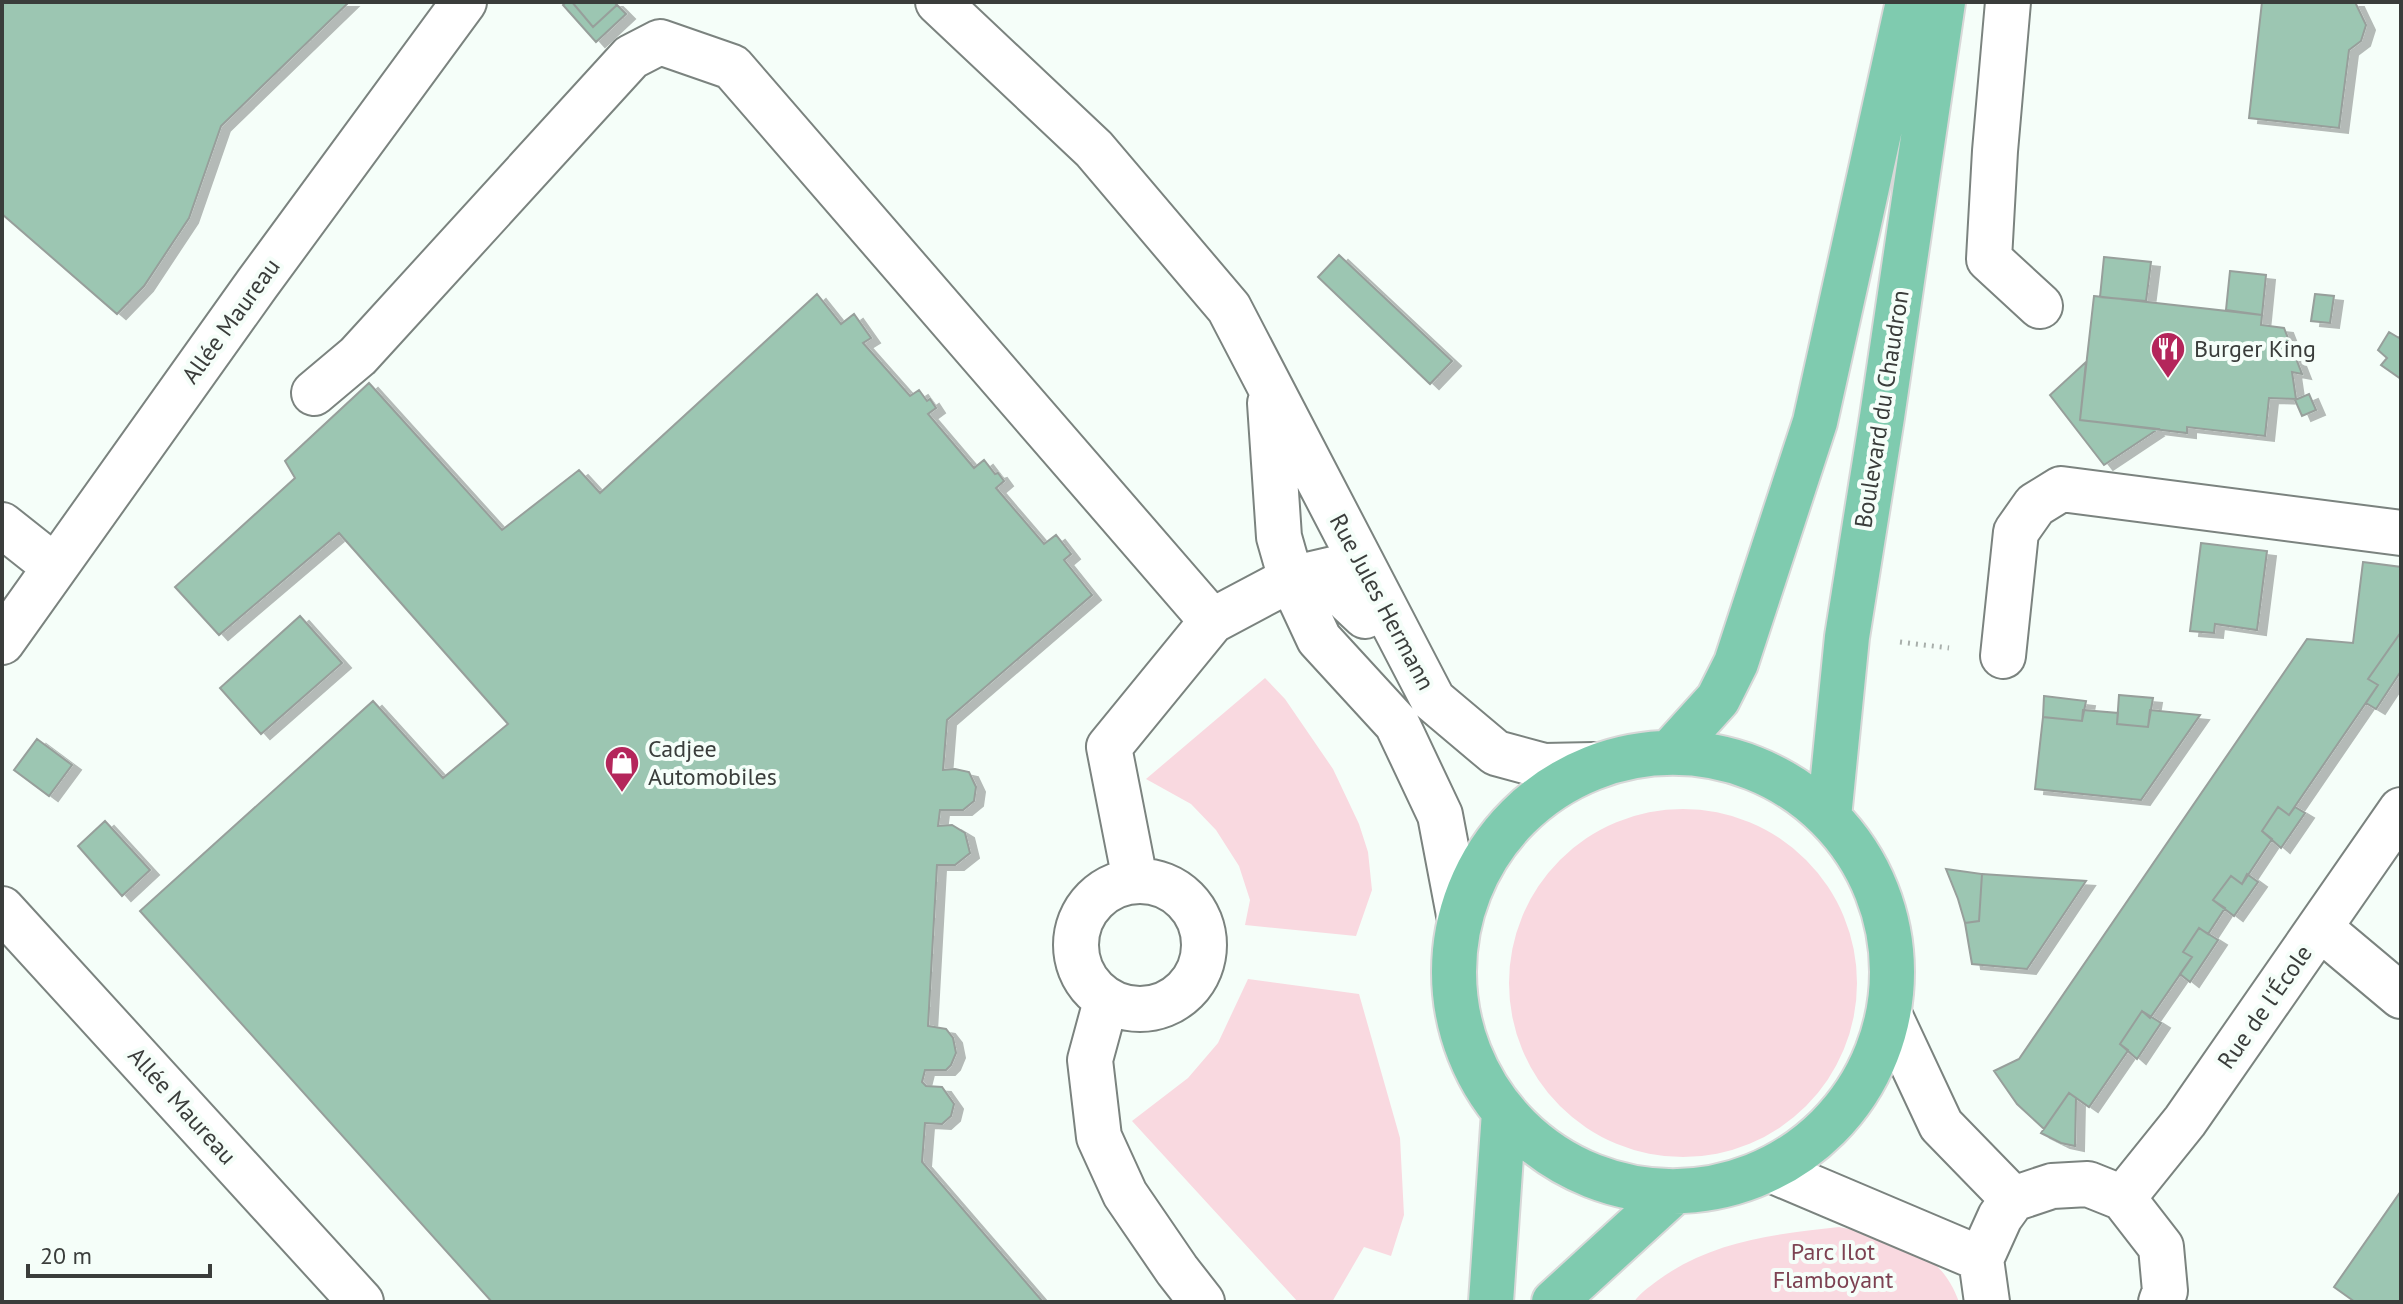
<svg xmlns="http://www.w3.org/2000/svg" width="2403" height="1304" font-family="'PT Sans',sans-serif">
  <defs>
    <filter id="shadow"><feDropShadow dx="9" dy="5" stdDeviation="0" flood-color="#0004"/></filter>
  </defs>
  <rect width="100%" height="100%" fill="#f5fef9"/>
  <!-- green -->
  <path fill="#f9d9e0" d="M 1265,678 L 1285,699 L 1333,769 L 1359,824 L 1368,852 L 1372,890 L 1356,936 L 1245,925 L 1250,900 L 1239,866 L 1216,830 L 1191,804 L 1146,779 Z
    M1509 983a174 174 0 1 1 348 0a174 174 0 1 1-348 0Z
    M 1248,979 L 1359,994 L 1400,1138 L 1404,1215 L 1391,1256 L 1364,1247 L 1332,1302 L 1298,1302 L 1132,1121 L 1188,1078 L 1218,1043 Z
    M 1839,1227 C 1891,1238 1939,1246 1959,1302 L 1634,1302 C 1640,1293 1648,1288 1657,1281 C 1711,1241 1774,1234 1839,1227 Z"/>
  <!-- building -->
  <path fill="#9cc6b2" stroke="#979f9b" stroke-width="2" filter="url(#shadow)" d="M 2,2 L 349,2 L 221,126 L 189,218 L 144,286 L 117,314 L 2,214 Z
    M 566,2 L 572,2 L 593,27 L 617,5 L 626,14 L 596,42 L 563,5 Z
    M 572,2 L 614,2 L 617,5 L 593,27 Z
    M 2262,2 L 2355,2 L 2366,25 L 2361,41 L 2349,50 L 2339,128 L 2249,118 Z
    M 1339,255 L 1452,361 L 1430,384 L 1318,277 Z
    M 2104,257 L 2151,262 L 2146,301 L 2100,297 Z
    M 2230,271 L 2266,275 L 2262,315 L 2226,310 Z
    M 817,294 L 841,324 L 854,314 L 871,338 L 863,343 L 910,396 L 919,390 L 927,401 L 930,399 L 936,408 L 928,414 L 974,468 L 984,460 L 995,474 L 998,473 L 1004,481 L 996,488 L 1044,544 L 1056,535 L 1071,554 L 1064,560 L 1092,595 L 947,720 L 943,770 L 955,769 L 969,772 L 976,787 L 974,801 L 963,810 L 940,810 L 938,826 L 952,825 L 965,833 L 970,853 L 955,865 L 937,865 L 928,1026 L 946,1029 L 953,1038 L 956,1053 L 951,1065 L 946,1070 L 925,1070 L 922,1082 L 926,1086 L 942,1087 L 954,1104 L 951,1116 L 942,1124 L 925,1123 L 922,1162 L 1043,1302 L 492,1302 L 140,911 L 373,701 L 443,778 L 508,724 L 339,533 L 219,635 L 175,587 L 295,478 L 285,461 L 369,383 L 502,530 L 579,470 L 600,493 Z
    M 2315,294 L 2334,296 L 2330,323 L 2311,321 Z
    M 2094,296 L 2262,315 L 2261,325 L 2284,328 L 2302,374 L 2292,372 L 2296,399 L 2269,398 L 2265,436 L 2187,427 L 2187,433 L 2080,420 Z
    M 2389,332 L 2399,338 L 2401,335 L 2401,379 L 2381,365 L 2387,358 L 2378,350 Z
    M 2086,362 L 2080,420 L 2158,429 L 2104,465 L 2050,395 Z
    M 2309,394 L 2316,410 L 2302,416 L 2295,400 Z
    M 2201,543 L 2267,551 L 2257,630 L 2215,624 L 2214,633 L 2190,631 Z
    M 2363,562 L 2401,567 L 2401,632 L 2368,679 L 2378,685 L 2289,815 L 2278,807 L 2262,831 L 2272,839 L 2242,884 L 2231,876 L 2213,900 L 2225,908 L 2208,934 L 2199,928 L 2183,952 L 2192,957 L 2150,1018 L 2142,1011 L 2120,1044 L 2128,1050 L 2127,1052 L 2089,1107 L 2069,1093 L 2044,1129 L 2017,1104 L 1994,1071 L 2019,1059 L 2307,639 L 2353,643 Z
    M 300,616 L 342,663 L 261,734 L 220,688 Z
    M 2401,632 L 2401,671 L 2376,709 L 2366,703 L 2378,685 L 2368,679 Z
    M 2119,695 L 2153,698 L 2148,727 L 2117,724 Z
    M 2044,696 L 2086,701 L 2082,721 L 2043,717 Z
    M 2083,710 L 2118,713 L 2117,724 L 2148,727 L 2150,710 L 2200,715 L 2141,800 L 2035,789 L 2043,717 L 2082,721 Z
    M 37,739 L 72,765 L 49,796 L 14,770 Z
    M 2278,807 L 2289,815 L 2295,807 L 2305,813 L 2281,848 L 2262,831 Z
    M 105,821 L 150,870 L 122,896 L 78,846 Z
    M 1946,869 L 1982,874 L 1979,921 L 1965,923 L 1958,899 Z
    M 1982,874 L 2086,881 L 2027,969 L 1972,964 L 1965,923 L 1979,921 Z
    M 2247,874 L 2258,882 L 2234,916 L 2213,900 L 2231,876 L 2242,884 Z
    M 2199,928 L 2218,940 L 2190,982 L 2180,974 L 2192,957 L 2183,952 Z
    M 2142,1011 L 2161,1023 L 2137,1059 L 2120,1044 Z
    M 2069,1093 L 2076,1098 L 2075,1146 L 2061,1143 L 2041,1133 Z
    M 2401,1191 L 2401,1302 L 2355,1302 L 2334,1287 Z"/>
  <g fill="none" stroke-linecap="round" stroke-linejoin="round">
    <defs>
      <path id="minor" d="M 938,2 L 1094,149 L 1229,308 L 1433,700 L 1496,753 L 1544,766 L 1594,765
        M 2008,2 L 1995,151 L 1989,259 L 2040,306
        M 314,393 L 358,356 L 631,57 L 660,42 L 732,67 L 1212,621
        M 1270,403 L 1279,537 L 1291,579 L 1319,639 L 1397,724 L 1440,815 L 1459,915
        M 2,525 L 55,567
        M 2,642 L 257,284 L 464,2
        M 2003,656 L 2016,532 L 2035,505 L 2061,489 L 2401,533
        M 1135,880 L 1109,747 L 1212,621 L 1291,579 L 1334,569 L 1349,601 L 1365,616
        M1076 945a64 64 0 1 1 128 0a64 64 0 1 1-128 0Z
        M 2,909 L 361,1302
        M 2320,928 L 2401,996
        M 1106,1001 L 1090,1060 L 1099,1137 L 1125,1194 L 1177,1270 L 1202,1302
        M 1889,1014 L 1941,1125 L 2013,1199
        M 1771,1170 L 1981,1259
        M 2123,1198 L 2185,1121 L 2401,810
        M 1987,1302 L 1981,1259 L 2000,1217 L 2013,1199 L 2052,1186 L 2088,1184 L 2123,1198 L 2161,1247 L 2165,1291 L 2161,1302"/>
      <path id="major" d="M 1670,752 L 1718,699 L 1736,663 L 1815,422 L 1908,2
        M1454 972a219 219 0 1 1 438 0a219 219 0 1 1-438 0Z
        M 1829,817 L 1847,637 L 1882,417 L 1943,2
        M 1491,1302 L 1504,1112
        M 1554,1302 L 1673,1193"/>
    </defs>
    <!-- minor casing -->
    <use href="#minor" stroke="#7b837f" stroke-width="48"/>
    <!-- major casing -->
    <use href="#major" stroke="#d8d8d8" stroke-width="48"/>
    <!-- path -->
    <path stroke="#a8afab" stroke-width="5" stroke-dasharray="2 6" stroke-linecap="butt" d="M 1900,642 L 1949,648"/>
    <!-- minor -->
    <use href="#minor" stroke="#fff" stroke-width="44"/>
    <!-- major -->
    <use href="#major" stroke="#7fcbaf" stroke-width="44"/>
  </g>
  <!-- icons -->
  <defs>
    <symbol id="restaurant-pin" viewBox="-11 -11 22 30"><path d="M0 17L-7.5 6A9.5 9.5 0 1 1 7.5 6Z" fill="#b4265b" stroke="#f5fef9"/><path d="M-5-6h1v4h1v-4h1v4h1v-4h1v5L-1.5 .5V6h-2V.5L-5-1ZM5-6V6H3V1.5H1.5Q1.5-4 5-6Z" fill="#fff"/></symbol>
    <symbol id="shop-pin" viewBox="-11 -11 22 30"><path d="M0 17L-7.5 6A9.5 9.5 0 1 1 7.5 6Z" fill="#b4265b" stroke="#f5fef9"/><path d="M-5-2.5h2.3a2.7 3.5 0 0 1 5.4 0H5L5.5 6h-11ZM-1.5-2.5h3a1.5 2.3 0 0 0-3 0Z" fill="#fff"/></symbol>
  </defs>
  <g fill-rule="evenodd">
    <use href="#restaurant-pin" x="2148" y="329" width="40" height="54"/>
    <use href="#shop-pin" x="602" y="743" width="40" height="54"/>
  </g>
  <g text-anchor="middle" stroke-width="8" stroke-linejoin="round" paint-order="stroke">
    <!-- street labels -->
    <g font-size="24" fill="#3a3d3b" stroke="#f5fef9">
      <text transform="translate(231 321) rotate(-54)" y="8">Allée Maureau</text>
      <text transform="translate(1882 409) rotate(-81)" y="8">Boulevard du Chaudron</text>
      <text transform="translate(1382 602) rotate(62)" y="8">Rue Jules Hermann</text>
      <text transform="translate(2265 1007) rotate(-55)" y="8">Rue de l'École</text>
      <text transform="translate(182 1106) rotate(48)" y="8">Allée Maureau</text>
    </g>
    <!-- poi labels -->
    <g font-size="24" fill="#3a3d3b" stroke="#f5fef9" text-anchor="start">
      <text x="2194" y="357">Burger King</text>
      <text x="648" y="757">Cadjee<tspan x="648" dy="28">Automobiles</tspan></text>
    </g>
    <!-- park labels -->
    <g font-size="24" fill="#7d4252" stroke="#f5fef9">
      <text x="1833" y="1260">Parc Ilot<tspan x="1833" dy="28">Flamboyant</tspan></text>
    </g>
  </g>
  <!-- border -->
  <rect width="2403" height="1304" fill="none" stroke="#3a3d3b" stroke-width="8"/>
  <!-- scale -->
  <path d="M28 1264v12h182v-12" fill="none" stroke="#3a3d3b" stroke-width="4"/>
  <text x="40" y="1264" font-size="24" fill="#3a3d3b" stroke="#f5fef9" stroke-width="6" paint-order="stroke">20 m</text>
</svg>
